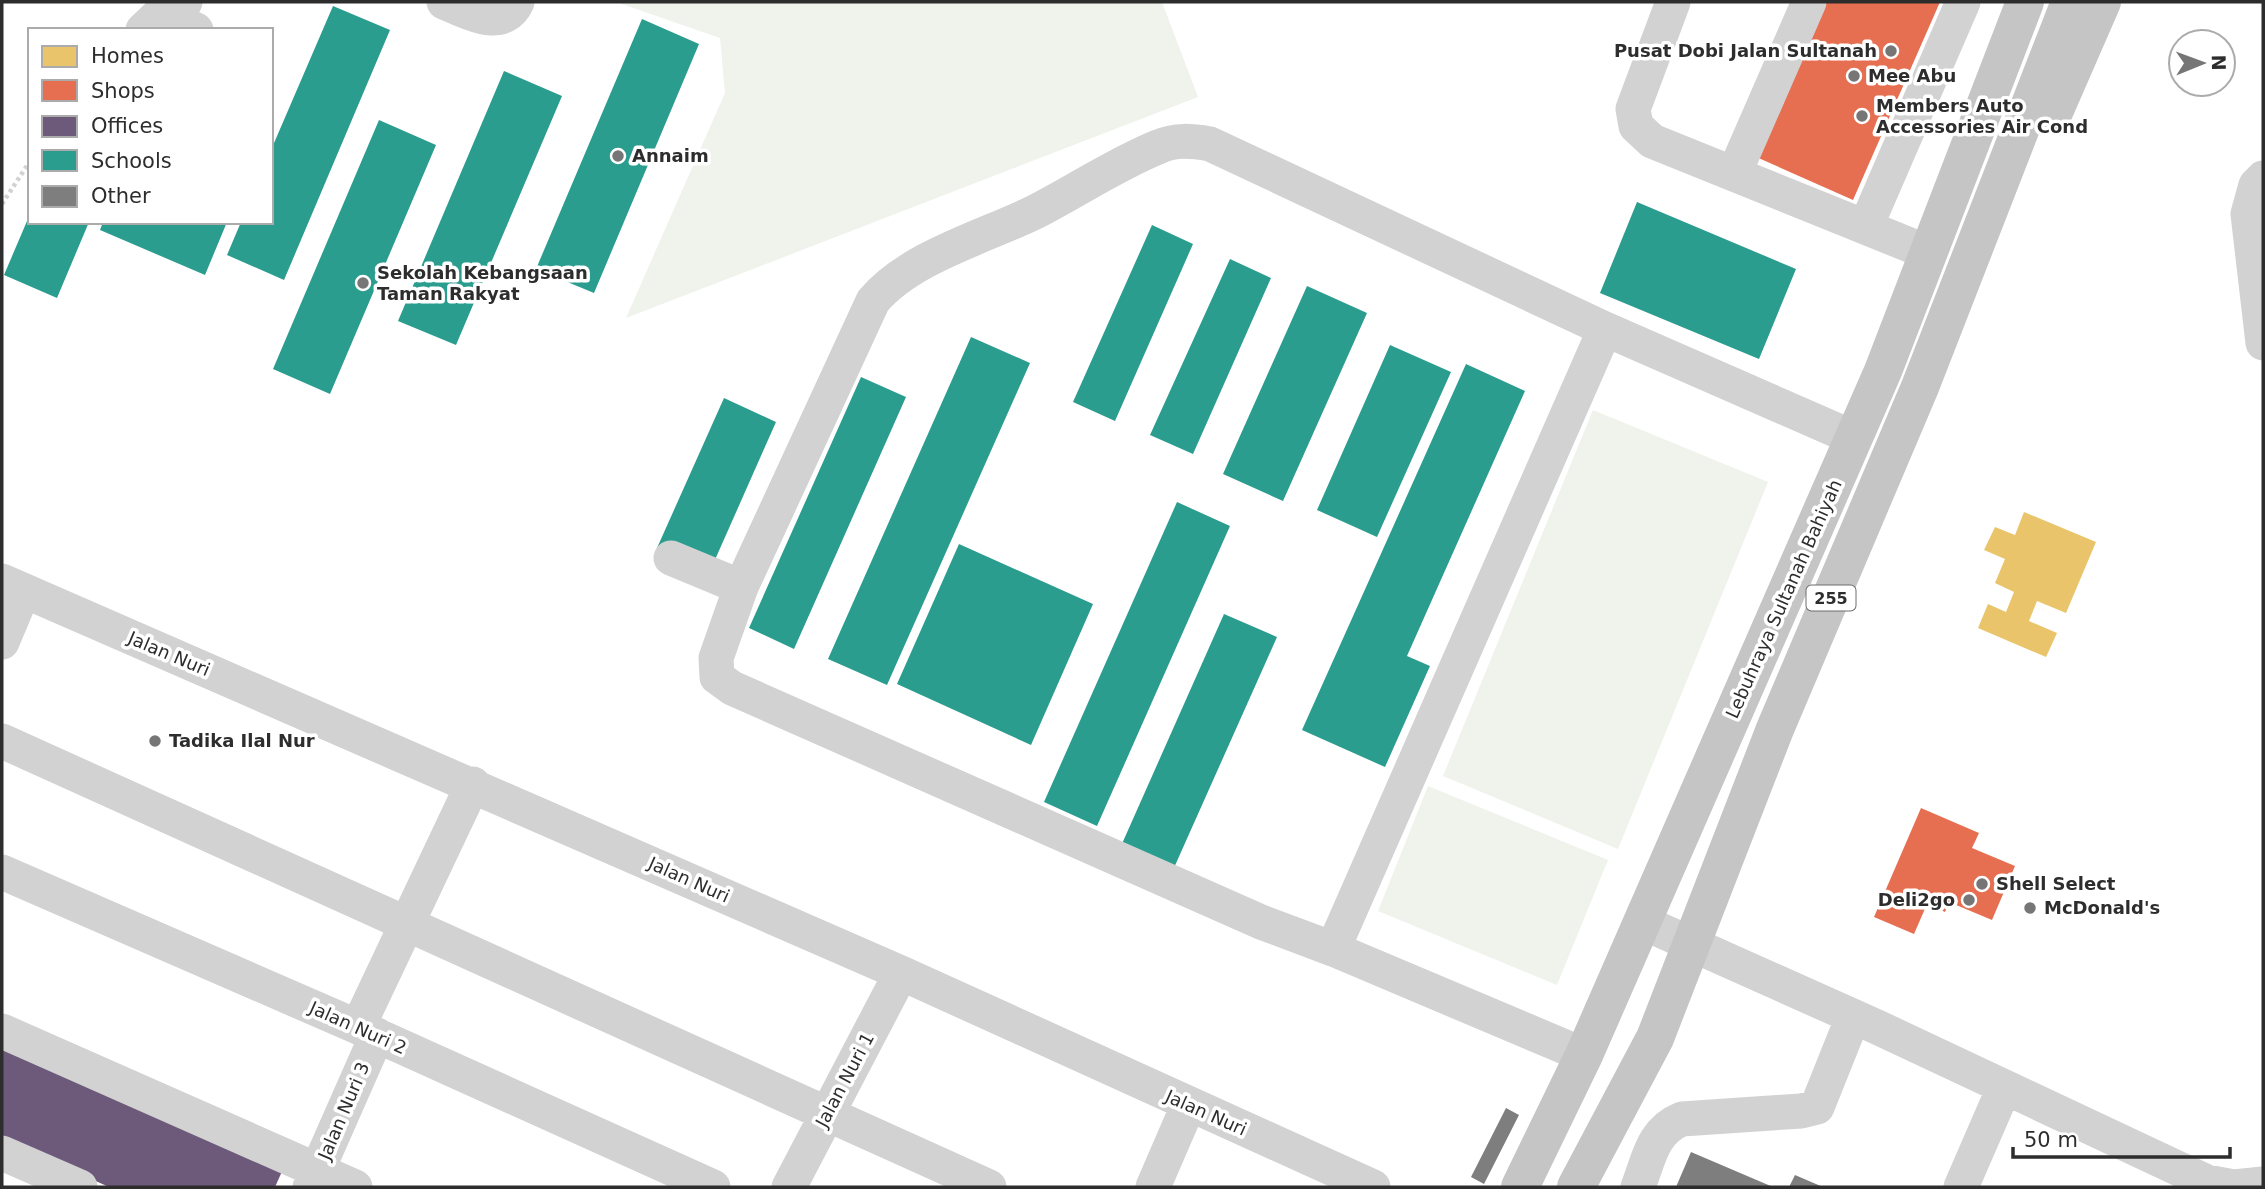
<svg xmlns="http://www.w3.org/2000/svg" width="2265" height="1189" font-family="'DejaVu Sans',sans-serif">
  <rect width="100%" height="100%" fill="#fff"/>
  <!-- green -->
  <path fill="#eff3eb" d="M 616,2 L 1162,2 L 1198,97 L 626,318 L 725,93 L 720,38 Z
    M 1593,410 L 1768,482 L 1618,849 L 1443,776 Z
    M 1428,786 L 1608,860 L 1557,985 L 1378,911 Z"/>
  <!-- homes -->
  <path fill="#e9c46a" d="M 2024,512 L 2096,542 L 2066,613 L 2037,601 L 2029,621 L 2057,633 L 2046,657 L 1978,628 L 1988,604 L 2006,612 L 2014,592 L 1995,583 L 2005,559 L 1984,550 L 1995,527 L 2015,535 Z"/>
  <!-- shops -->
  <path fill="#e76f51" d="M 1821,2 L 1940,2 L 1853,200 L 1754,156 Z
    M 1921,808 L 1979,833 L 1972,848 L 2015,866 L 1992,920 L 1949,902 L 1945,912 L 1927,904 L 1914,934 L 1874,917 Z"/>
  <!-- offices -->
  <path fill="#6d597a" d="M 2,1039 L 284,1167 L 275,1187 L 109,1187 L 2,1139 Z"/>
  <!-- schools -->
  <path fill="#2a9d8f" d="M 333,6 L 390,30 L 284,280 L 227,255 L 241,222 L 271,222 L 271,150 Z
    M 642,19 L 699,44 L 594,293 L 536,269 Z
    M 504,71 L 562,96 L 456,345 L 398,321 Z
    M 379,120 L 436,145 L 330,394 L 273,369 Z
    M 1637,202 L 1796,269 L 1759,359 L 1600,293 Z
    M 30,214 L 30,222 L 89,222 L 57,298 L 4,275 Z
    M 103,222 L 227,222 L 205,275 L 100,230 Z
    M 1152,225 L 1193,244 L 1115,421 L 1073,402 Z
    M 1230,259 L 1271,278 L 1193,454 L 1150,435 Z
    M 1307,286 L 1367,313 L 1283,501 L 1223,474 Z
    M 971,337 L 1030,363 L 887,685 L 828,659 Z
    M 1390,345 L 1451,372 L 1377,537 L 1317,510 Z
    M 1466,364 L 1525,391 L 1407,656 L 1430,666 L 1385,767 L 1302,730 Z
    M 861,377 L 906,397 L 794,649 L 749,628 Z
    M 724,398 L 776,422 L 710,571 L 657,548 Z
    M 1177,502 L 1230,526 L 1097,826 L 1044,802 Z
    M 959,544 L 1093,604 L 1031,745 L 897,684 Z
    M 1224,614 L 1277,637 L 1173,870 L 1121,846 Z"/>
  <!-- building -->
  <path fill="#7e7e7e" d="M 1506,1108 L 1519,1115 L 1484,1184 L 1471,1177 Z
    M 1691,1152 L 1773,1187 L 1676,1187 Z
    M 1795,1175 L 1823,1187 L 1789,1187 Z"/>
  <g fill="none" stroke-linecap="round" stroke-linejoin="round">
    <!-- path -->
    <path stroke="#d2d2d2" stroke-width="4.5" stroke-dasharray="3.5 3.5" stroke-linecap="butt" d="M 2,204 L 30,161"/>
    <!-- minor -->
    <path stroke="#d2d2d2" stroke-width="35" d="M 444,2 C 466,11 503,33 517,2
      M 1673,2 L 1633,109 L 1636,126 L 1652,141 L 1917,248
      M 161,13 L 196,30
      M 143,30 L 161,13 L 185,2
      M 1734,174 L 1809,2
      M 2263,178 L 2256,185 L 2248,214 L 2263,343
      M 1866,226 L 1963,2
      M 671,558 L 741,587
      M 2,581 L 901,973 L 1373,1187
      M 2,642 L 23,592
      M 2,741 L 989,1187
      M 2,872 L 358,1027 L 713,1187
      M 1642,922 L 1877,1027 L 2207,1182 L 2234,1187 L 2263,1184
      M 1333,949 L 1261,922 L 732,688 L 717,677 L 716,658 L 741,587 L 873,301 C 910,257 984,237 1035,212 C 1076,191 1116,164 1158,147 C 1176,139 1192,141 1210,144 L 1605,329
      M 358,1027 L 473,784
      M 2,1031 L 355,1187
      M 1584,1055 L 1333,949 L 1605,329 L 1854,438
      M 2,1153 L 80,1187
      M 310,1187 L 377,1035
      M 789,1187 L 901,973
      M 1153,1187 L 1188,1106
      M 1638,1187 C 1649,1159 1652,1131 1682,1119 L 1801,1111 L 1817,1107 L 1853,1017
      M 1961,1187 L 2004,1088"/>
    <!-- major -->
    <path stroke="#c5c5c5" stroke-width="38" d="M 2054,112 L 2102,2
      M 1520,1187 L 1584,1055 L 1883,371 L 2025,2
      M 1576,1187 L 1655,1038 L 1775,729 L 1920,387 L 2070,2"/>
  </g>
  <!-- markers -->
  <g fill="#767676" stroke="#fff" stroke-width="2.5">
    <circle cx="1891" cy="51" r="7"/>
    <circle cx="1854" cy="76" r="7"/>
    <circle cx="1862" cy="116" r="7"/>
    <circle cx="618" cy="156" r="7"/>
    <circle cx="363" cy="283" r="7"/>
    <circle cx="155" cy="741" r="7"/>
    <circle cx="1982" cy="884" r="7"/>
    <circle cx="1969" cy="900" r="7"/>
    <circle cx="2030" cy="908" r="7"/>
  </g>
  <g text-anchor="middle" stroke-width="7" stroke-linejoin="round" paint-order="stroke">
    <!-- shield labels -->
    <rect fill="#fff" stroke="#6c6c6c" stroke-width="2" x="1806.5" y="585.5" width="49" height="25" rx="5"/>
    <g font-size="16" font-weight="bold" fill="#2d2d2d">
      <text x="1831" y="604">255</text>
    </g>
    <!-- poi labels -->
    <g font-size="18" font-weight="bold" fill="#2d2d2d" stroke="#fff" text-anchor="start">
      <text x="1877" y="57" text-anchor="end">Pusat Dobi Jalan Sultanah</text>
      <text x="1868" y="82">Mee Abu</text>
      <text x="1876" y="112">Members Auto<tspan x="1876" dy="21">Accessories Air Cond</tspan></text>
      <text x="632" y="162">Annaim</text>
      <text x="377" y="279">Sekolah Kebangsaan<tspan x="377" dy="21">Taman Rakyat</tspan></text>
      <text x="169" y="747">Tadika Ilal Nur</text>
      <text x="1996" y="890">Shell Select</text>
      <text x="1955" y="906" text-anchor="end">Deli2go</text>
      <text x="2044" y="914">McDonald's</text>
    </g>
    <!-- street labels -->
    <g font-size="18" fill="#2d2d2d" stroke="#fff">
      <text transform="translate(1784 599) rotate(-66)" y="6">Lebuhraya Sultanah Bahiyah</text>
      <text transform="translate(169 654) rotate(23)" y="6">Jalan Nuri</text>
      <text transform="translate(689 880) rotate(24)" y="6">Jalan Nuri</text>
      <text transform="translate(358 1028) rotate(24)" y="6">Jalan Nuri 2</text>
      <text transform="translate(845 1080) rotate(-62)" y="6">Jalan Nuri 1</text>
      <text transform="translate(344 1111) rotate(-67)" y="6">Jalan Nuri 3</text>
      <text transform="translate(1206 1113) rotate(24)" y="6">Jalan Nuri</text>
    </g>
  </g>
  <!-- border -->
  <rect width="2265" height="1189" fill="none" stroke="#2d2d2d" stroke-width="7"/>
  <!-- legend -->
  <rect x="28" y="28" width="245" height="196" fill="#ffffff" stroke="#ababab" stroke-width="2"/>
  <rect x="42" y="46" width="35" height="21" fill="#e9c46a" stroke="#ababab" stroke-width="2"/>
  <text x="91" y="63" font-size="21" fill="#2d2d2d">Homes</text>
  <rect x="42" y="80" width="35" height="21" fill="#e76f51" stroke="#ababab" stroke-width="2"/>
  <text x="91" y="98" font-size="21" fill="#2d2d2d">Shops</text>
  <rect x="42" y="116" width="35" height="21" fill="#6d597a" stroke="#ababab" stroke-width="2"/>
  <text x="91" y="133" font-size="21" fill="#2d2d2d">Offices</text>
  <rect x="42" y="150" width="35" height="21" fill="#2a9d8f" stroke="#ababab" stroke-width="2"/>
  <text x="91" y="168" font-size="21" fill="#2d2d2d">Schools</text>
  <rect x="42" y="186" width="35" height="21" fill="#7e7e7e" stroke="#ababab" stroke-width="2"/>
  <text x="91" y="203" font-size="21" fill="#2d2d2d">Other</text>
  <!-- north arrow -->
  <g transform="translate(2202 63) rotate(89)"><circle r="33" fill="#ffffff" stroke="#ababab" stroke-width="2"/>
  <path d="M0-5L12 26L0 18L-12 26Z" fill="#767676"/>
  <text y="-10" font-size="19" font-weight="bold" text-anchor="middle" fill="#2d2d2d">N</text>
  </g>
  <!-- scale -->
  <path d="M2013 1147v10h217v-10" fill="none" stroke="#2d2d2d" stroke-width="3.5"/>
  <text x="2024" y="1147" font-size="21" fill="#2d2d2d" stroke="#ffffff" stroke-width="5" paint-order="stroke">50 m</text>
</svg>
